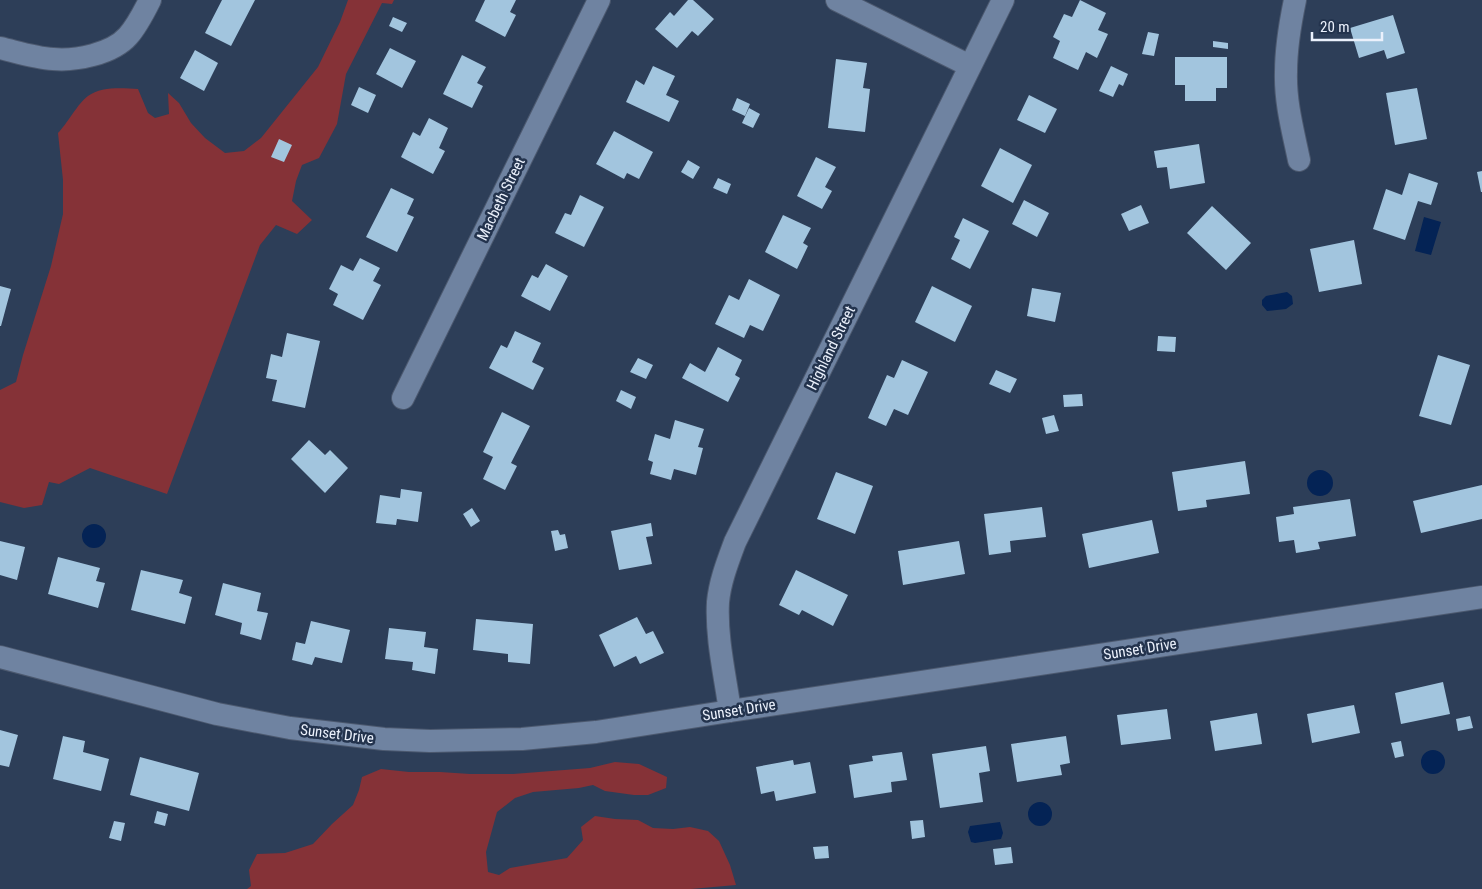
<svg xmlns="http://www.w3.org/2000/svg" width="1482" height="889" font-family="'Roboto Condensed',sans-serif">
  <rect width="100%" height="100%" fill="#2d3e58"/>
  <!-- green -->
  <path fill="#853237" d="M 348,0 L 394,0 L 392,4 L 382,3 L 346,74 L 337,124 L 319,158 L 302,165 L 296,181 L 292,201 L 312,220 L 297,234 L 276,225 L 260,245 L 167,494 L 90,468 L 59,484 L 49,482 L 42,505 L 24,508 L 0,502 L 0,390 L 16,382 L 23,355 L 51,266 L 63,214 L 63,180 L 58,133 C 67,124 78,103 88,96 C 101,86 123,88 138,89 L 148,113 L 155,118 L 169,114 L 168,93 L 179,103 L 191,123 L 205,138 L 225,153 L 244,151 L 261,138 L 318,67 L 340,22 Z
    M 615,762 L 639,764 L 667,777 L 666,788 L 648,795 L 634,795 L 605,791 L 593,785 L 579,788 L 533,792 L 515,798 L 497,812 L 486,852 L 488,872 L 499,875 L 510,868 L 567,858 L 583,840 L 581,827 L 595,816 L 615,819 L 638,820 L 653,828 L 673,829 L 690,827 L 708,831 L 719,841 L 730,865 L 736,885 L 691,889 L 247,889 L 251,886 L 249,870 L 257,854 L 285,853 L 313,844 L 332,824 L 353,805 L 359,790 L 362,777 L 381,769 L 409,772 L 440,772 L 470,774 L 513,774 L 590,768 Z"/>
  <!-- water -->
  <path fill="#042355" d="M 1424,217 L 1441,222 L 1431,255 L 1415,251 Z
    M 1287,292 L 1292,296 L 1293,304 L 1286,309 L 1267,311 L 1262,305 L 1262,300 L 1266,296 Z
    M1307 483a13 13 0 1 1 26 0a13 13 0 1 1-26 0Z
    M82 536a12 12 0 1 1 24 0a12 12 0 1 1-24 0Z
    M1421 762a12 12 0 1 1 24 0a12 12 0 1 1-24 0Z
    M1028 814a12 12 0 1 1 24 0a12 12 0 1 1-24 0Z
    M 1000,822 L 1003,833 L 1001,839 L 975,843 L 971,842 L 968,832 L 970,826 Z"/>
  <!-- building -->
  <path fill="#a2c5de" d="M 222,0 L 255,0 L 231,46 L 205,33 Z
    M 485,0 L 516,0 L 510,12 L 516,15 L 505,37 L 475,21 Z
    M 688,0 L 693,0 L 714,19 L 698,36 L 692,31 L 677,48 L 655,29 L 670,12 L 674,16 Z
    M 1080,0 L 1106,13 L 1098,30 L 1108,34 L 1097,58 L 1086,52 L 1078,70 L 1053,58 L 1060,41 L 1053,37 L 1064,14 L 1072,17 Z
    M 1393,15 L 1405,53 L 1387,59 L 1384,50 L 1359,58 L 1350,28 Z
    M 393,17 L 407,23 L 402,32 L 389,26 Z
    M 1148,32 L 1159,34 L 1154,56 L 1142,54 Z
    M 1213,41 L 1228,43 L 1228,49 L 1213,47 Z
    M 390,48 L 416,61 L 402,88 L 376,74 Z
    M 195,50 L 218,63 L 204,91 L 180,78 Z
    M 462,55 L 486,67 L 477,83 L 483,86 L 472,108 L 443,94 Z
    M 1175,57 L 1227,57 L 1227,88 L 1216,88 L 1216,101 L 1185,101 L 1185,85 L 1175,85 Z
    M 836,59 L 867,63 L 863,88 L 870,89 L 865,132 L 828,128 Z
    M 653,66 L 675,76 L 666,95 L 679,101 L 669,122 L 626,102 L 636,80 L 644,85 Z
    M 1111,66 L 1128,74 L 1123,86 L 1119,84 L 1113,97 L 1099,91 Z
    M 359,87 L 376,95 L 368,113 L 351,105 Z
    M 1417,88 L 1427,139 L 1395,145 L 1386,93 Z
    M 1029,95 L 1057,109 L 1045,133 L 1017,120 Z
    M 737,98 L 750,104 L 745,116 L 732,110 Z
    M 749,108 L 760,114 L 753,128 L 742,123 Z
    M 429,118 L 448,128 L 439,148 L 445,151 L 433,174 L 401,157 L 413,132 L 420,136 Z
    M 614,131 L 653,152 L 639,179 L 627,173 L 624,179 L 596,164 Z
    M 279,139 L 292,145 L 284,162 L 271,157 Z
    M 1199,144 L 1205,183 L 1170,189 L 1167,167 L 1157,168 L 1154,151 Z
    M 1000,148 L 1032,165 L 1013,203 L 981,186 Z
    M 816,157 L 836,167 L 825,187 L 832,191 L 822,209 L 797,196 Z
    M 688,160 L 700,167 L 693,179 L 681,172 Z
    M 1482,171 L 1482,192 L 1481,192 L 1477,172 Z
    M 1409,173 L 1438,183 L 1431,205 L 1418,201 L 1405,240 L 1373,229 L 1386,189 L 1402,195 Z
    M 718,178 L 731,184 L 727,194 L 713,188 Z
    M 391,188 L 414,199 L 407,214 L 414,217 L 397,252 L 366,237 Z
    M 580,195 L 604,207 L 584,247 L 555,233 L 565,213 L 571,215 Z
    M 1024,200 L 1049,213 L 1037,237 L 1012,224 Z
    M 1141,205 L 1149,223 L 1129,231 L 1121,214 Z
    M 1212,206 L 1251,243 L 1226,270 L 1187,233 Z
    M 783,215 L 811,228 L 803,243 L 808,246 L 797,269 L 765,252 Z
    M 963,218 L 989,231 L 970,269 L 951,259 L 960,240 L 954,237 Z
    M 1354,240 L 1362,284 L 1319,292 L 1310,249 Z
    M 360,258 L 380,268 L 373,281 L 381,285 L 363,320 L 333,305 L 338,294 L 329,289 L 341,265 L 353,271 Z
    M 546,264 L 568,276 L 550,311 L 521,296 L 532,275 L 538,278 Z
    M 749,279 L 780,295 L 763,331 L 750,325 L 744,338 L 715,324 L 729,295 L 739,300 Z
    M 0,286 L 11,289 L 1,326 L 0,326 Z
    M 932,286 L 972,306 L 955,342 L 915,322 Z
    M 1032,288 L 1061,293 L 1055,322 L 1027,316 Z
    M 515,331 L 541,343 L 532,362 L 544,368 L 533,390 L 489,368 L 501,345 L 507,348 Z
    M 287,333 L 320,341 L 305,408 L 272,401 L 277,380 L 266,378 L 271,354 L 282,357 Z
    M 1158,336 L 1176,337 L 1175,352 L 1157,351 Z
    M 718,347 L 742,360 L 735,375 L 740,378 L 728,402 L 682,378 L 690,363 L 705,372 Z
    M 1438,355 L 1470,365 L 1451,425 L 1419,416 Z
    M 638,358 L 653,365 L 646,379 L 630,372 Z
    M 902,360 L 928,372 L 908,415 L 894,409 L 886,426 L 868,418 L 887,375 L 894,378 Z
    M 996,370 L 1017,379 L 1010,393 L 989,384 Z
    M 621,390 L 636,397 L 631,409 L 616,401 Z
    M 1082,394 L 1083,406 L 1064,407 L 1063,395 Z
    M 502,412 L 530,426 L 511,463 L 517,466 L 505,490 L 483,479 L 493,457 L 483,452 Z
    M 1054,415 L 1059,431 L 1046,434 L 1042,418 Z
    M 675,420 L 704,429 L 698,447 L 703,448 L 696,475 L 674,469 L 671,480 L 650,474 L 653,462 L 648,460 L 655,434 L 670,439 Z
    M 309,440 L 325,455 L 330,450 L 348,468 L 325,493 L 291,459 Z
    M 1245,461 L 1250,494 L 1206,500 L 1207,507 L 1178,511 L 1172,472 Z
    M 836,472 L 873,486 L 855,534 L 817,519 Z
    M 1482,485 L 1482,519 L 1421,533 L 1413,501 Z
    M 401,489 L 422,492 L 418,522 L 397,519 L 396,525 L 376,523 L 380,495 L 400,498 Z
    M 1350,499 L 1356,536 L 1318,542 L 1320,549 L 1296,553 L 1294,540 L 1279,542 L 1276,517 L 1294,514 L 1293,507 Z
    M 1042,507 L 1046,537 L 1010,541 L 1011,552 L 989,555 L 984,514 Z
    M 472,508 L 480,521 L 471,527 L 463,514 Z
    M 1152,520 L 1159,553 L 1089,568 L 1082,534 Z
    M 651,523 L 653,536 L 646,537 L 652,564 L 619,570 L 611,531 Z
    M 558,530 L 560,535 L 565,534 L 568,548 L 555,551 L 551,531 Z
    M 0,541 L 25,547 L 17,580 L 0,575 Z
    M 959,541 L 965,574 L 903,585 L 898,551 Z
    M 58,557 L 100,568 L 96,581 L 105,583 L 98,608 L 48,594 Z
    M 141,570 L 183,580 L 179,593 L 192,597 L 185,624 L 131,610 Z
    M 796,570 L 848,595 L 833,626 L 802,610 L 799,615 L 779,605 Z
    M 223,583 L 261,593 L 257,611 L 268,613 L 261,640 L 240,634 L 242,623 L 215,615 Z
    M 637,617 L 646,634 L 653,631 L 664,653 L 640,664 L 636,656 L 614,667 L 599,635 Z
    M 476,619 L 533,624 L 530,664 L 508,662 L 508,654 L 473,650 Z
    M 311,621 L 350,630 L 342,663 L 315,657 L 312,665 L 292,660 L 296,642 L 305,644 Z
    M 389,628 L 426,632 L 424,647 L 438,649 L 435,674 L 412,670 L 413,662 L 385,659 Z
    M 1443,682 L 1450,714 L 1401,724 L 1395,693 Z
    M 1354,705 L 1360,733 L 1312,743 L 1307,714 Z
    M 1167,709 L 1171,739 L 1121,745 L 1117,715 Z
    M 1257,713 L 1262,744 L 1215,751 L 1210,721 Z
    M 1470,716 L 1473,728 L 1458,731 L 1456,719 Z
    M 0,730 L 18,735 L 9,767 L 0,765 Z
    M 63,736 L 85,741 L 83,752 L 109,759 L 101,791 L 53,779 Z
    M 1066,736 L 1070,763 L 1060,765 L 1062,775 L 1017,782 L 1011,744 Z
    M 1401,741 L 1404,756 L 1395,758 L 1391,743 Z
    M 986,746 L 990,771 L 979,773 L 983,802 L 940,808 L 932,754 Z
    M 902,752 L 907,780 L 891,782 L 892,792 L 854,798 L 849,765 L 873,761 L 872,756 Z
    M 140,757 L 199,773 L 189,811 L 130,795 Z
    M 793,760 L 794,765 L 810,762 L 816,793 L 776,801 L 774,791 L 761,794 L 756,767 Z
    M 157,811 L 168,814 L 165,826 L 154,823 Z
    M 923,820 L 925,837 L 912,839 L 910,821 Z
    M 114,821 L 125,823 L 121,841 L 109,838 Z
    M 828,846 L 829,858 L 815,859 L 813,847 Z
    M 1011,847 L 1013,863 L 995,865 L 993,849 Z"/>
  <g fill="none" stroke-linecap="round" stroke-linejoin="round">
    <defs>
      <path id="street" d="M 837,0 L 970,66
        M 1295,0 C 1290,24 1286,48 1286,72 C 1285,102 1293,131 1299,160
        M 0,48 C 17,52 35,58 53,59 C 76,61 112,54 128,36 C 137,26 144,12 150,0
        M 403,398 L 599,0
        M 0,657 L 217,714 L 290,728 L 384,739 L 430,741 L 522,739 L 596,732 L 730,711 L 1482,597
        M 730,711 C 725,675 716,638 718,602 C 720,581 728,561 735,542 L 1003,0"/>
    </defs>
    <!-- street casing -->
    <use href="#street" stroke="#4c596f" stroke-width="24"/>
    <!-- street -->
    <use href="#street" stroke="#6f83a1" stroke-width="22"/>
  </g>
  <g text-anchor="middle" stroke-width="5" stroke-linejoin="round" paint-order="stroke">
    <!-- street labels -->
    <g font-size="15" fill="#ebf1fc" stroke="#23334d">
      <text transform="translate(501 199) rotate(-64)" y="5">Macbeth Street</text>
      <text transform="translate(831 348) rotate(-64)" y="5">Highland Street</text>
      <text transform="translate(1140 649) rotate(-9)" y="5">Sunset Drive</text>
      <text transform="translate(739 710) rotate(-9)" y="5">Sunset Drive</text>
      <text transform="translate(337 734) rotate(7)" y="5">Sunset Drive</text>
    </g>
  </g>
  <!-- scale -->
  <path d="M1312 32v8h70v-8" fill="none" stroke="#ebf1fc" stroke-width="2.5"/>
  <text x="1320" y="32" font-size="15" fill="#ebf1fc" stroke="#23334d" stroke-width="4" paint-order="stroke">20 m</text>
</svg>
